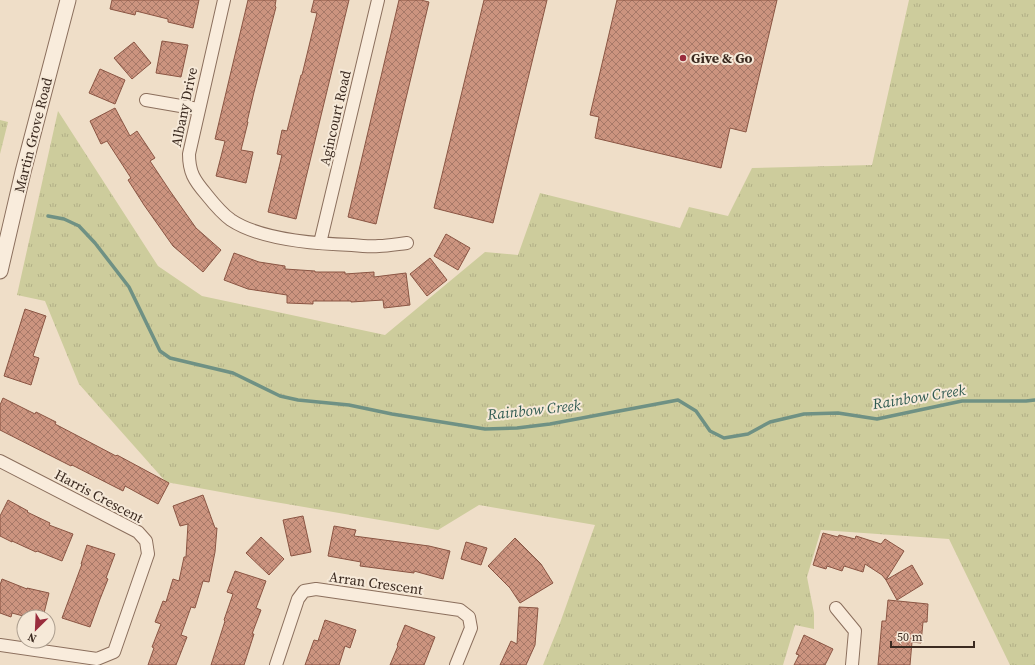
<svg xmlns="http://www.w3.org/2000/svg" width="1035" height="665" font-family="'Source Serif 4',serif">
  <defs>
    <pattern id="park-tufts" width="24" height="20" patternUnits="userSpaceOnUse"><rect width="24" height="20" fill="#cdcc9c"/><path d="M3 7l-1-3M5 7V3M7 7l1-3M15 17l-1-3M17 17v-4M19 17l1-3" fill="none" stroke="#b1af86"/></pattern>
    <pattern id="building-cross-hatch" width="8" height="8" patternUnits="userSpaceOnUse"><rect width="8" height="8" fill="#cc947f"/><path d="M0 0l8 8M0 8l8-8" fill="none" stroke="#a77968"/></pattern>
  </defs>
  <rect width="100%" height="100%" fill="#efdec8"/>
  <!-- park -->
  <path fill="url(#park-tufts)" d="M 909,0 L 1035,0 L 1035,665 L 1010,665 L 949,539 L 821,530 L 807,577 L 814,613 L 814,629 L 795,625 L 783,665 L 543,665 L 560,623 L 595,525 L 479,505 L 438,530 L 275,502 L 166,482 L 79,384 L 45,301 L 17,295 L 58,111 L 158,266 L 202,296 L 385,335 L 485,252 L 518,255 L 540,193 L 680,228 L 689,207 L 728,216 L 752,168 L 872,165 Z
    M 0,120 L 8,122 L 0,154 Z"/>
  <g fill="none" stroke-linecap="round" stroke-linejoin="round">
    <!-- stream -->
    <path stroke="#6f9184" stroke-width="3.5" d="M 48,216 L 64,219 L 79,226 L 95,243 L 129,287 L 160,351 L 170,358 L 233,373 L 280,396 L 298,400 L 349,405 L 392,414 L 485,429 L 517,428 L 550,424 L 678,400 L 696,411 L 710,431 L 724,438 L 748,434 L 770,422 L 804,414 L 838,413 L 877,419 L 962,401 L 1026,401 L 1035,400"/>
  </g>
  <!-- building -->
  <path fill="url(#building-cross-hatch)" stroke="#8a5543" d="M 112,0 L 199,0 L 193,28 L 168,22 L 168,19 L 136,11 L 135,15 L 110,9 Z
    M 248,0 L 276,0 L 275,6 L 276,7 L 254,92 L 247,122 L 248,122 L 241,150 L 253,152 L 246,183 L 216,176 L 225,141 L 215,139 Z
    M 314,0 L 349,0 L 296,219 L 268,212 L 282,155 L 277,154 L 282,130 L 287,131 L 301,75 L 302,75 L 317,13 L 311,12 Z
    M 399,0 L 421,0 L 429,2 L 376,224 L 348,217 Z
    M 484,0 L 547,0 L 493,223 L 434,208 Z
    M 617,0 L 777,0 L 746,132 L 730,128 L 721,168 L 595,138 L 599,117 L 590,115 Z
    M 162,41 L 188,45 L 181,77 L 156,73 Z
    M 134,42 L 151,63 L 132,79 L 114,58 Z
    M 100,69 L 125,80 L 115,104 L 89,93 Z
    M 115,108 L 130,136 L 137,131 L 155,158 L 150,161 L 170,191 L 196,228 L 221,250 L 203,272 L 173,246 L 144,205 L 128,180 L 131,178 L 107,141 L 101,144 L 90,121 Z
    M 446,234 L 470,248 L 458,270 L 434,256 Z
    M 234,253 L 259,262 L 285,266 L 285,269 L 315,271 L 315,272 L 345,272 L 345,274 L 374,272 L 374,277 L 406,273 L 410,305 L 384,308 L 383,300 L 351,302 L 351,301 L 313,301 L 313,304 L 287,303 L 287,295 L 248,289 L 224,280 Z
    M 430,258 L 447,280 L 427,296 L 410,274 Z
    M 25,309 L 46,316 L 33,356 L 39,358 L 31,385 L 4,376 Z
    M 3,398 L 35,414 L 36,412 L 56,422 L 55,424 L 116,456 L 117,455 L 169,483 L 158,504 L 125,486 L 123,491 L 72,465 L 71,466 L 0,430 L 0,405 Z
    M 203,495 L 215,528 L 217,528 L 215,552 L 209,582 L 203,581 L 195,608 L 191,607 L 181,635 L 187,637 L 176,665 L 148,665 L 154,648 L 152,647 L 161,624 L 155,622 L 163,601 L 166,602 L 173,579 L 179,581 L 184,557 L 186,557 L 188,524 L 180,526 L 173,506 Z
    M 8,500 L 28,511 L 27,512 L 50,523 L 49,525 L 73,534 L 62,561 L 37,551 L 36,552 L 12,541 L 12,542 L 0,536 L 0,516 Z
    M 303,516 L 311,552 L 291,556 L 283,520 Z
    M 334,526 L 356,530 L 354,536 L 429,546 L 450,551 L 443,579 L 414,571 L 414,573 L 360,566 L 361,562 L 328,556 Z
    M 823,533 L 838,537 L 839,535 L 855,539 L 856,536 L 881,544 L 885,539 L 904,551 L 886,580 L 882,575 L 865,564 L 863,572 L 844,566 L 842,571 L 827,566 L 826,569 L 813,565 Z
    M 261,537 L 284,559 L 269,575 L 246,553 Z
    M 515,538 L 541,564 L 553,583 L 520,603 L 510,588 L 488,566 Z
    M 466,542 L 487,548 L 481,565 L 461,559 Z
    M 87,545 L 115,554 L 106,578 L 108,579 L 100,599 L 90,627 L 62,618 L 82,564 L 81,564 Z
    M 912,565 L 923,584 L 897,600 L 886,580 Z
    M 235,571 L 266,581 L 256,608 L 261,610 L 252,634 L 254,634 L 244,665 L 211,665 L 225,621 L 224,620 L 233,594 L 227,592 Z
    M 2,579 L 27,589 L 27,588 L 49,593 L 43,617 L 27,617 L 12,613 L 11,617 L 0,613 L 0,585 Z
    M 888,600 L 928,604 L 927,622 L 923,622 L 921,643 L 912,642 L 910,665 L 878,665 L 882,621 L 886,621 Z
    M 519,607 L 538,608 L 535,645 L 526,665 L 500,665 L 511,641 L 517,644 Z
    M 325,620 L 356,630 L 350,648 L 345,646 L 339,665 L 305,665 L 314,640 L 318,641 Z
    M 405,625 L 435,637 L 424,665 L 390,665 L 398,646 L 397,645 Z
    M 804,635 L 833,649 L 825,665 L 794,665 L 799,655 L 796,654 Z"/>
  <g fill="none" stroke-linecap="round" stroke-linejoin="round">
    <defs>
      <path id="minor" d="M 224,0 L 189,154 C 189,172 194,180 206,194 C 214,204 221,213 231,220 C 261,240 317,244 352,245 C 361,246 370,247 379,246 C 388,246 398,244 407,243
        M 146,100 L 198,109
        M 320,243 L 378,0
        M 0,461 L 138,532 L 146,541 L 148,554 L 114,652 L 97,659 L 0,645
        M 836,608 L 855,631 L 852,665
        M 276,665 L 298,599 L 304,591 L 316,589 L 460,610 L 469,617 L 471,628 L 456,665"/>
      <path id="tertiary" d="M 0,271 L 23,172 L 68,0"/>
    </defs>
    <!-- minor casing -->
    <use href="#minor" stroke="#8b6f5d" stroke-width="14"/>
    <!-- tertiary casing -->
    <use href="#tertiary" stroke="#8b6f5d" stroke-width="17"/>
    <!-- minor -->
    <use href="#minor" stroke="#f9ecdc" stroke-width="12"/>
    <!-- tertiary -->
    <use href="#tertiary" stroke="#f9ecdc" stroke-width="15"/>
  </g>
  <!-- markers -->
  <circle fill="#9a2d3d" stroke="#f6e9d8" stroke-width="1.5" cx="683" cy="58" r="4"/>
  <g text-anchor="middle" stroke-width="4" stroke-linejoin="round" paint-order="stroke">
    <!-- poi labels -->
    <g font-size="14" font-weight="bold" fill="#3b2a20" stroke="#f6e9d8" text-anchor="start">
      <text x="691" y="63">Give &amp; Go</text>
    </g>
    <!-- street labels -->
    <g font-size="14" fill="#3b2a20" stroke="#f6e9d8">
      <text transform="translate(184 107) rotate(-78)" y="5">Albany Drive</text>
      <text transform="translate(335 118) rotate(-77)" y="5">Agincourt Road</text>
      <text transform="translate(33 135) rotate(-76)" y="5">Martin Grove Road</text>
      <text transform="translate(99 496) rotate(28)" y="5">Harris Crescent</text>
      <text transform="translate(376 583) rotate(8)" y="5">Arran Crescent</text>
    </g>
    <!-- water labels -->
    <g font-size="15" font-style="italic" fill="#305b52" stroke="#f6e9d8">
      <text transform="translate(919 397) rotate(-9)" y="5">Rainbow Creek</text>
      <text transform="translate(534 410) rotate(-6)" y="5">Rainbow Creek</text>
    </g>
  </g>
  <!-- north arrow -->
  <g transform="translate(36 629) rotate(204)"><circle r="19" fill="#f6e9d8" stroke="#ab9d8e"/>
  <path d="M0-3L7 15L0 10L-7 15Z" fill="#9a2d3d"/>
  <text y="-6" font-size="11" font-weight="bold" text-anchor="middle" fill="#3b2a20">N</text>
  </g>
  <!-- scale -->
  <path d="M891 641v6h83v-6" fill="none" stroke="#3b2a20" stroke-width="2"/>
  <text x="897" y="641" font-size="12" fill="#3b2a20" stroke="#f6e9d8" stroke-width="3" paint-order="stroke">50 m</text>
</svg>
